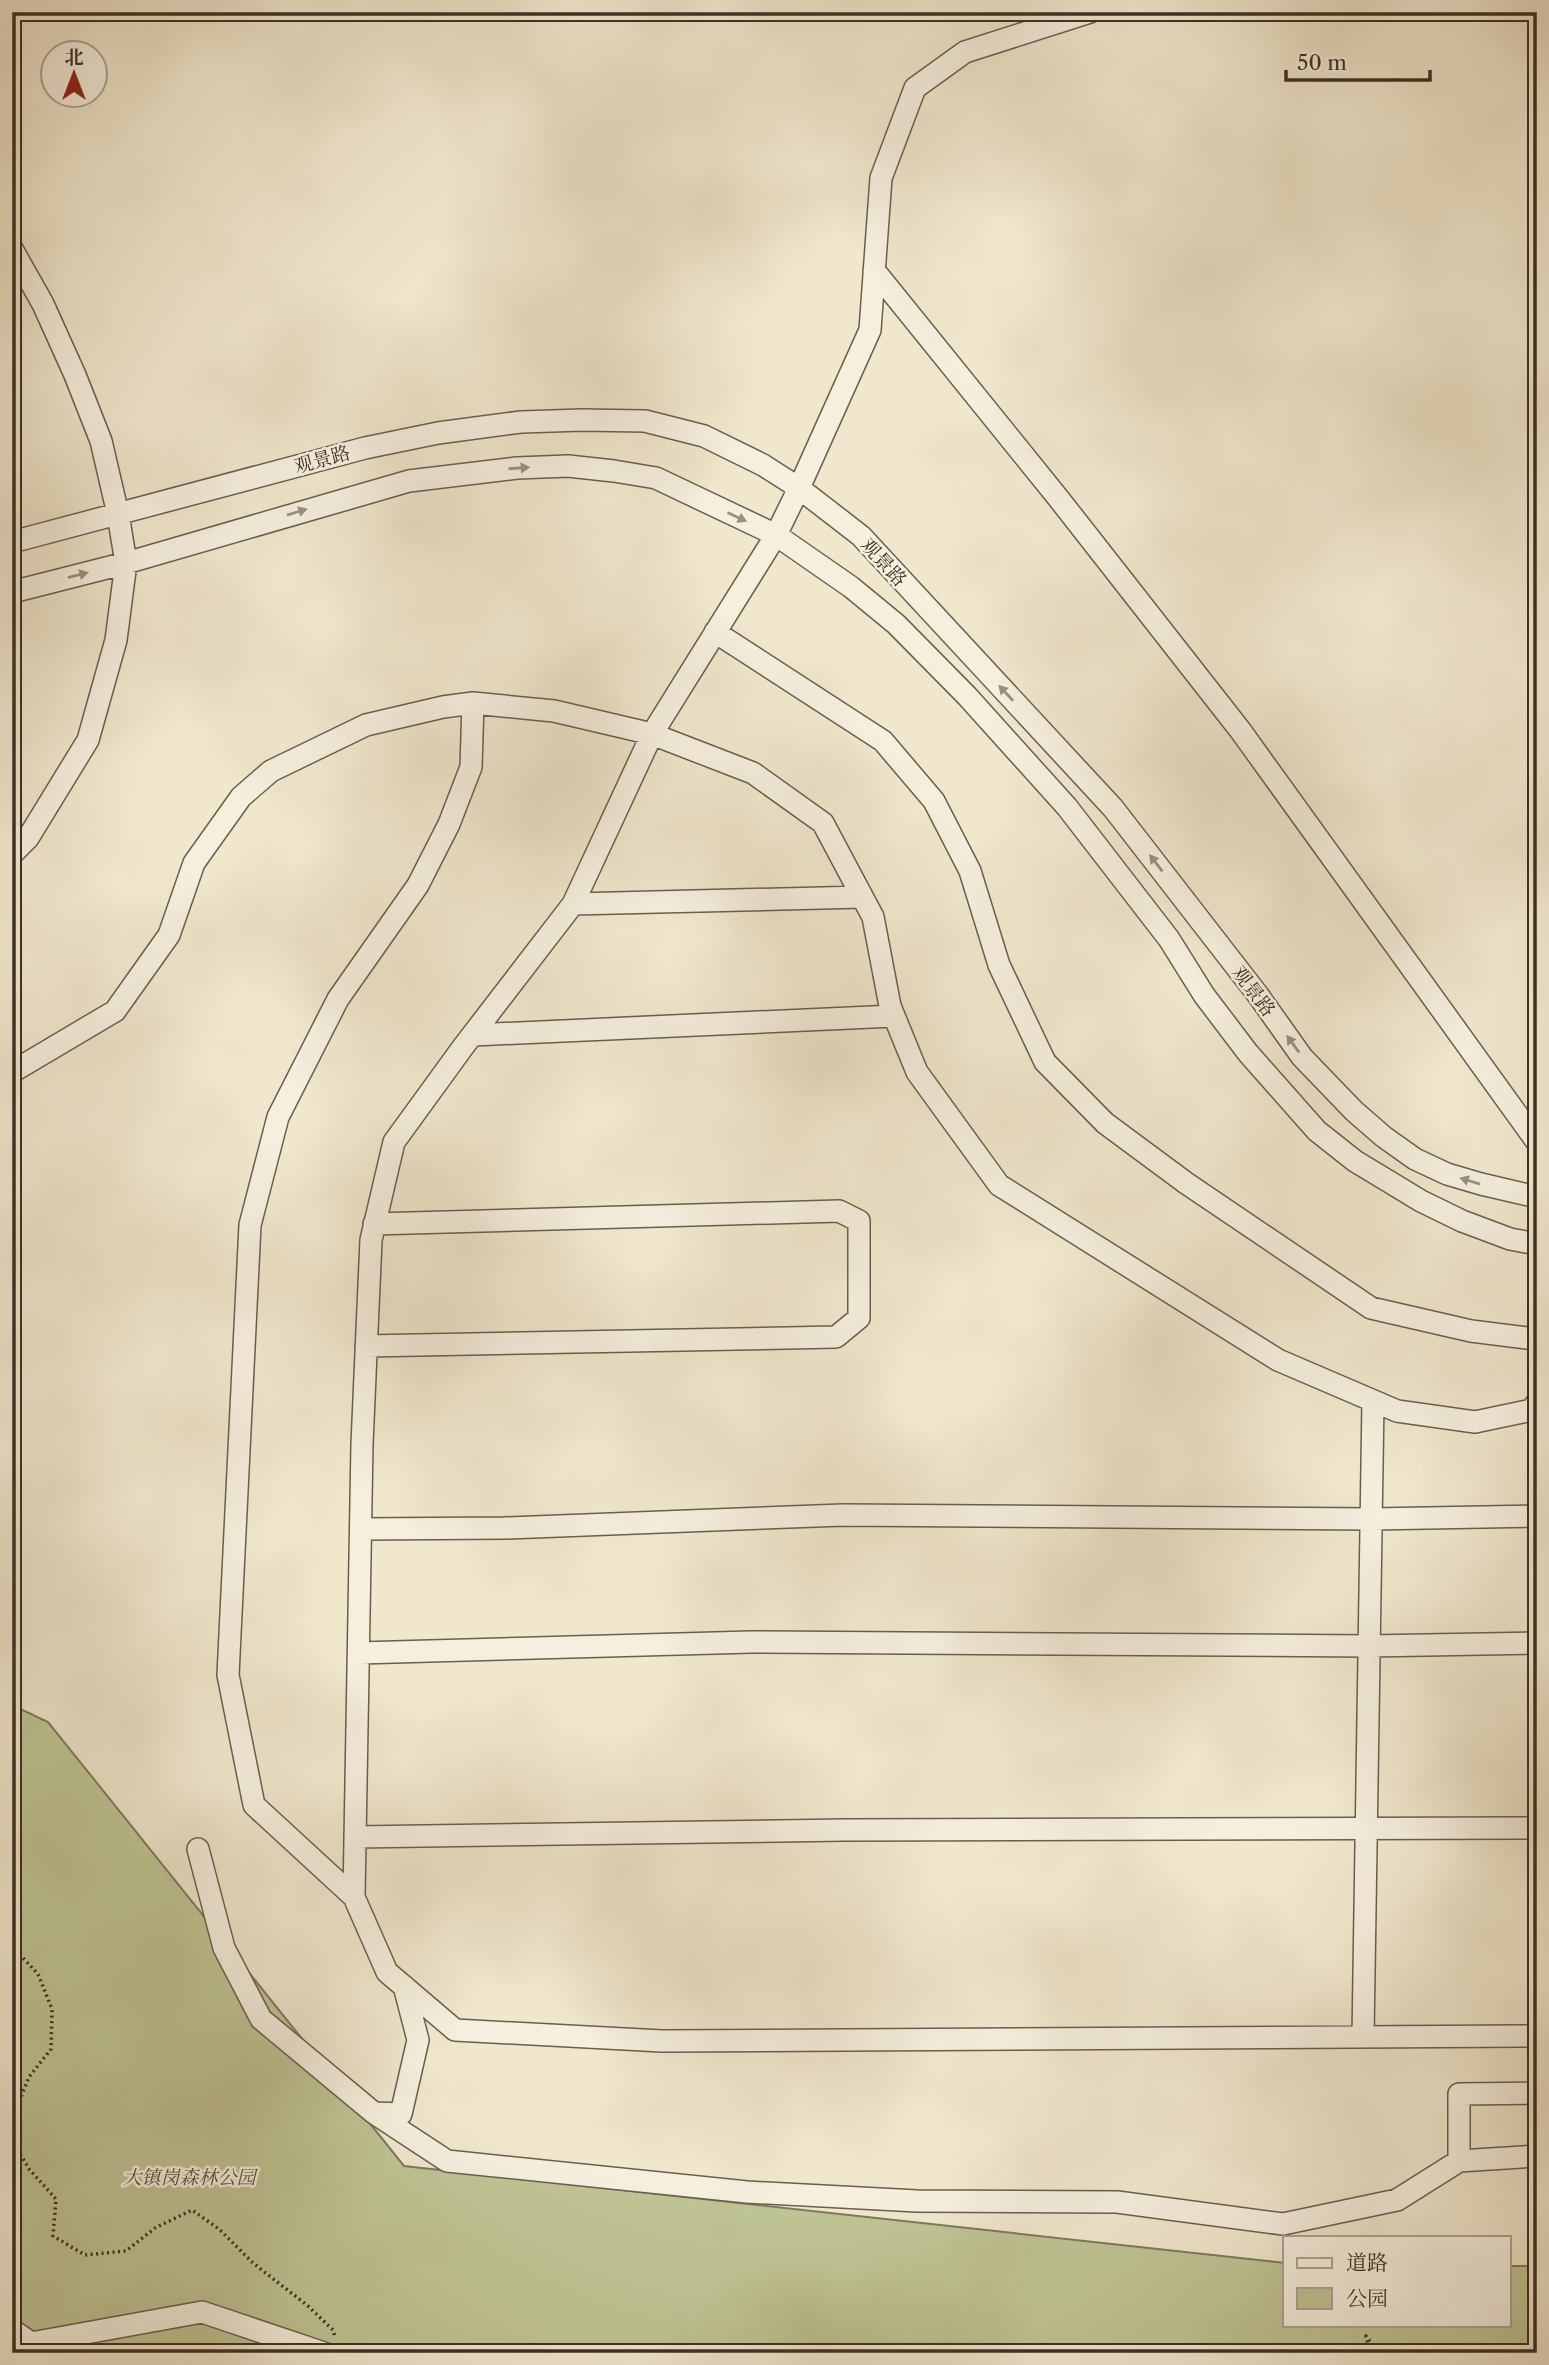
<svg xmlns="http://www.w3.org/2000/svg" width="1549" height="2365" font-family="'Libre Caslon Text','Noto Serif SC',serif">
  <rect width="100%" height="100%" fill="#f0e7cd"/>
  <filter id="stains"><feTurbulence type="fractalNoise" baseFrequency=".00286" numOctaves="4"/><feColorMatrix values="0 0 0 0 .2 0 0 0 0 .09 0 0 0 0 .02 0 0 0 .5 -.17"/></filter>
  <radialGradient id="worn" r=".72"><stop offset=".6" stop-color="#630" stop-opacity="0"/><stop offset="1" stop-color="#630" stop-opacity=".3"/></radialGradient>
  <!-- green -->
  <path fill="#bfc494" stroke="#7e7a5c" stroke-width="2" d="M 12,1705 L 48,1722 L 404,2166 L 1285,2263 L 1285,2325 L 1509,2325 L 1509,2266 L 1537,2266 L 1537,2353 L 12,2353 Z"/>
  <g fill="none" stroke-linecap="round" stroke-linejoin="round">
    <defs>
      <path id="minor" d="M 1090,12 L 965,52 L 915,88 L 881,178 L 870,330 L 799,488 L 776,535 L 652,734 L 573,904 L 463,1047 L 394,1142 L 371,1240 L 362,1444 L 354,1897 L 387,1972 L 455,2030 L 662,2041 L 1537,2036
        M 12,249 L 43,304 L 75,375 L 101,441 L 118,514 L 126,563 L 116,640 L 88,740 L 28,838 L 12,854
        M 874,270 L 1059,499 L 1240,730 L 1537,1142
        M 12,542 L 365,448 L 438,433 L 521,422 L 582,420 L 645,421 L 704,436 L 763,465 L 799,488 L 861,536 L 1113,808 L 1258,995 L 1302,1057 L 1354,1111 L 1384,1137 L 1415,1159 L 1447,1174 L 1481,1184 L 1537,1197
        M 12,592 L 126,563 L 409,481 L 517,468 L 568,466 L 614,471 L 656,478 L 776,535 L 851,587 L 896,624 L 967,696 L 1067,807 L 1169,939 L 1204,995 L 1248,1053 L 1317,1131 L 1355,1161 L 1421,1201 L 1462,1221 L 1510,1239 L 1537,1244
        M 715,632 L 883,741 L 934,801 L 970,871 L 999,965 L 1045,1062 L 1105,1123 L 1186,1183 L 1371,1308 L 1471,1331 L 1527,1338 L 1537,1336
        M 573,904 L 862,897
        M 473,1035 L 894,1016
        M 12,1072 L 115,1011 L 169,935 L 194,863 L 241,797 L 271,771 L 366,725 L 443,707 L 473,703 L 554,711 L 652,734 L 753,773 L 823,823 L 873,917 L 890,1006 L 917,1072 L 999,1185 L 1278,1360 L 1397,1411 L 1475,1422 L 1532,1410 L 1537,1402
        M 366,1346 L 836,1337 L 859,1318 L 859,1221 L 839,1211 L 374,1224
        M 361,1529 L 505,1528 L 843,1515 L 1371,1519 L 1537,1516
        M 359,1653 L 751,1642 L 1369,1646 L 1537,1643
        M 355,1837 L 845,1830 L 1537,1828
        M 198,1849 L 224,1948 L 261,2019 L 374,2113 L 401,2114 L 418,2040 L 404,1986
        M 354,1897 L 254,1805 L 228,1675 L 250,1225 L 278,1117 L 338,999 L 418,885 L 449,824 L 471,767 L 473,703
        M 1363,2037 L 1373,1401
        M 374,2113 L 447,2161 L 747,2192 L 917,2201 L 1117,2202 L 1283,2224 L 1397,2200 L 1459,2161 L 1537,2156
        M 1459,2161 L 1459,2094 L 1537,2093
        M 12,2330 L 31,2343 L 202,2312 L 324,2353"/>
    </defs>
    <!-- minor casing -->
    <use href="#minor" stroke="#6a5e4e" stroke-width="24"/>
    <!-- path -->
    <path stroke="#3d3024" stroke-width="3.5" stroke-dasharray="2 3.5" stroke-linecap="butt" d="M 12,1946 L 38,1974 L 52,2009 L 51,2049 L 29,2077 L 16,2109 L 12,2128
      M 12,2140 L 29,2169 L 56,2199 L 53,2236 L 85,2255 L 126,2251 L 155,2228 L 192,2210 L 219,2229 L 253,2263 L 308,2306 L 333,2330 L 335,2337
      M 1076,2353 L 1077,2350 L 1114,2350 L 1124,2353
      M 1203,2353 L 1211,2349 L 1227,2353
      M 1370,2353 L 1366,2336 L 1379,2353
      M 1459,2353 L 1466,2348 L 1487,2353
      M 1525,2353 L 1537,2349"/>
    <!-- minor -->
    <use href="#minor" stroke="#f5efde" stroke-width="21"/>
  </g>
  <!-- one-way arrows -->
  <defs><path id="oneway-solid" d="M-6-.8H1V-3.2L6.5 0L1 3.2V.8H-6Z" transform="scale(1.75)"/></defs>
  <g fill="#999081">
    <use href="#oneway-solid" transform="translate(519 468) rotate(-4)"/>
    <use href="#oneway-solid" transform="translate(297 512) rotate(-17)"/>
    <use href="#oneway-solid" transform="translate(737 517) rotate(25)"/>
    <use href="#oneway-solid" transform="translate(78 575) rotate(-14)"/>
    <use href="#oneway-solid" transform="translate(1006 693) rotate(-133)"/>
    <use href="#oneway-solid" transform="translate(1156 863) rotate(-128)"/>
    <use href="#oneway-solid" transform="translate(1293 1044) rotate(-126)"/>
    <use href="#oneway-solid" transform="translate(1470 1181) rotate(-163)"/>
  </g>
  <g text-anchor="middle" stroke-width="5" stroke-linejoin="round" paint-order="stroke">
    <!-- street labels -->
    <g font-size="19" fill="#3d3024" stroke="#f5efde">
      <text transform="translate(322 459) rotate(-15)" y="7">观景路</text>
      <text transform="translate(884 562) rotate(47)" y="7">观景路</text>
      <text transform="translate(1254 991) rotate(53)" y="7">观景路</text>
    </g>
    <!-- park labels -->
    <g font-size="19" font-style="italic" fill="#574e3a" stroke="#f5efde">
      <text x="189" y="2184">大镇岗森林公园</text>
    </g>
  </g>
  <!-- margin -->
  <rect width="1549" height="2365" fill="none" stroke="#f0e7cd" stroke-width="42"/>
  <rect x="14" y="14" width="1521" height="2337" fill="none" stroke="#3d3024" stroke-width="3.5"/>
  <rect x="21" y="21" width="1507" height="2323" fill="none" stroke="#3d3024" stroke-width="2"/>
  <!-- legend -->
  <rect x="1283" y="2236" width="228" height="91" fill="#f5efde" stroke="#aba394" stroke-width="2"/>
  <rect x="1297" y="2258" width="35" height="10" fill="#f5efde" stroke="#aba394" stroke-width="2"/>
  <text x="1346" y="2270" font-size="21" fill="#3d3024">道路</text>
  <rect x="1297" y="2288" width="35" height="21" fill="#bfc494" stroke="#aba394" stroke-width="2"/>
  <text x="1346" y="2306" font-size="21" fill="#3d3024">公园</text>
  <!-- north arrow -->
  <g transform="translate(74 74)"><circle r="33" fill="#f5efde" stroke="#aba394" stroke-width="2"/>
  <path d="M0-5L12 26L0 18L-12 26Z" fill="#8f2418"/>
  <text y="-10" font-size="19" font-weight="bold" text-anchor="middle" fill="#3d3024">北</text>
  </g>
  <!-- scale -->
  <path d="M1286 70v10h144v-10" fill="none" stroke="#3d3024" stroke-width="3.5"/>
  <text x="1297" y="70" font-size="21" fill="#3d3024" stroke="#f5efde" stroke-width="5" paint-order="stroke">50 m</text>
  <rect width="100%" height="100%" filter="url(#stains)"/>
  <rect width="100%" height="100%" fill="url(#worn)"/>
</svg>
